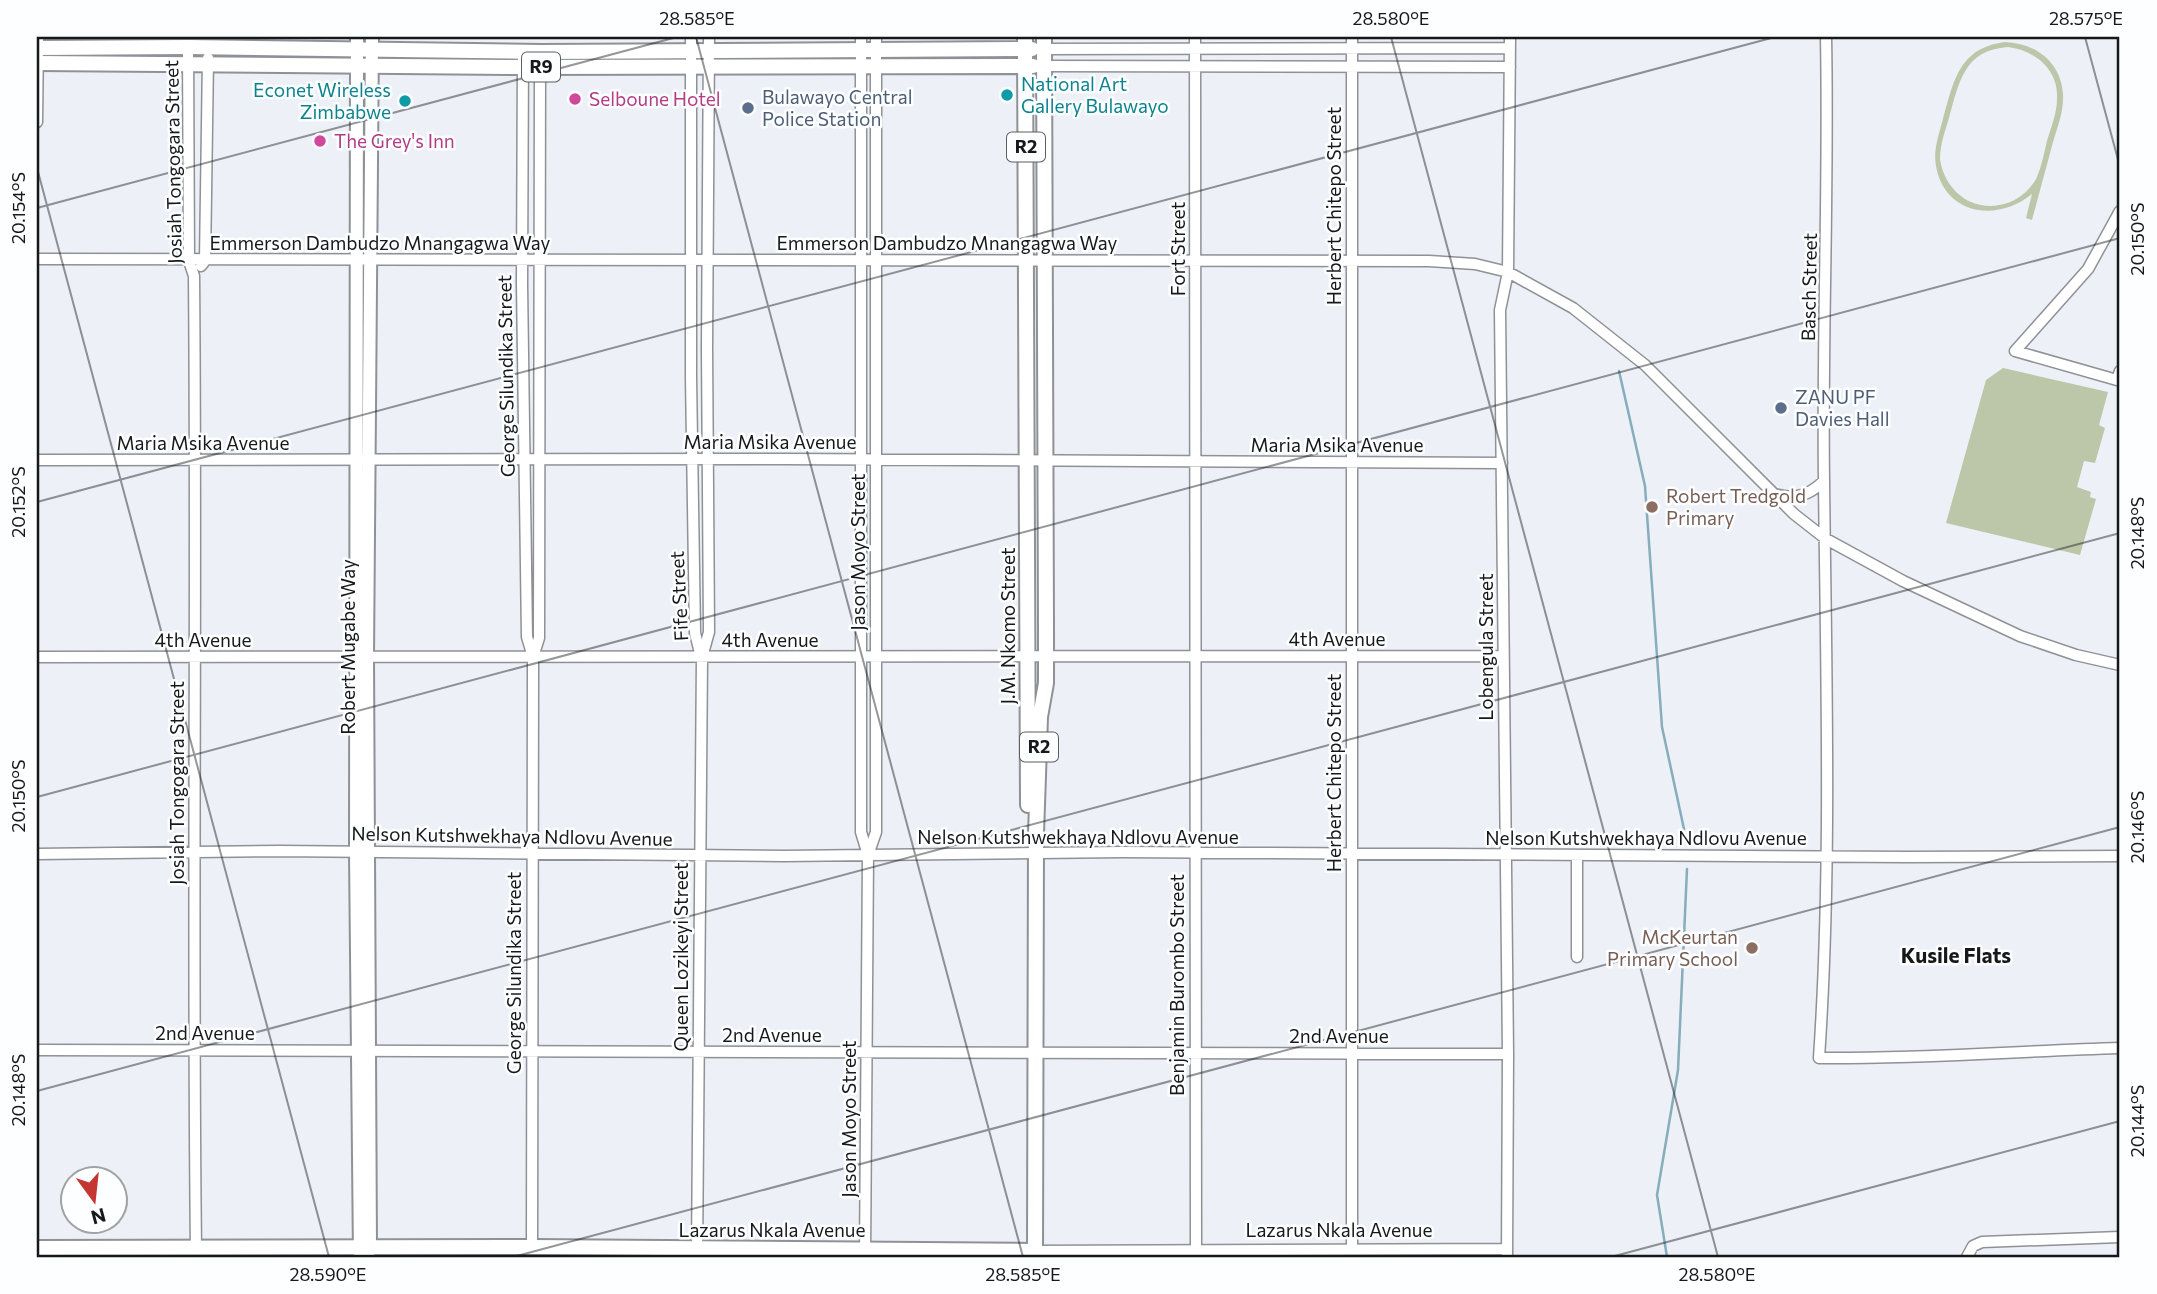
<svg xmlns="http://www.w3.org/2000/svg" width="2157" height="1294" font-family="Commissioner,sans-serif">
  <rect width="100%" height="100%" fill="#edf0f6"/>
  <!-- green -->
  <path fill="#bcc6a8" fill-rule="evenodd" d="M 2005,42 C 2035,43 2061,62 2063,94 C 2064,110 2058,126 2053,142 C 2046,168 2039,194 2032,220 L 2026,218 L 2032,194 C 1998,222 1945,216 1936,166 C 1933,150 1939,134 1943,119 C 1954,80 1959,48 2005,42 ZM 2008,47 C 2035,50 2059,70 2057,99 C 2057,113 2051,127 2047,141 C 2044,153 2042,165 2037,177 C 2024,204 1990,214 1965,199 C 1951,190 1942,175 1940,159 C 1940,145 1945,131 1949,118 C 1959,82 1964,50 2008,47 Z
    M 2003,368 L 2108,392 L 2099,425 L 2105,428 L 2095,463 L 2084,461 L 2077,487 L 2091,492 L 2090,497 L 2096,499 L 2080,555 L 1946,523 L 1986,380 Z"/>
  <g fill="none" stroke-linecap="round" stroke-linejoin="round">
    <!-- stream -->
    <path stroke="#85adbc" stroke-width="2.5" d="M 1619,371 L 1645,486 L 1662,727 L 1684,829
      M 1667,1257 L 1657,1195 L 1678,1070 L 1687,869"/>
    <defs>
      <path id="minor" d="M 691,37 L 691,378 L 695,633 L 701,657
        M 861,37 L 861,832 L 868,855 L 865,1257
        M 1195,37 L 1196,1257
        M 1352,37 L 1352,1257
        M 1826,37 C 1829,185 1822,333 1824,481 C 1826,673 1832,866 1819,1058 C 1920,1059 2020,1051 2120,1048
        M 188,47 L 189,261 L 194,276 C 197,600 192,924 196,1248
        M 1044,49 L 1510,48
        M 523,51 L 522,284 L 527,637 L 533,657
        M 1045,66 L 1510,67
        M 37,122 L 38,37
        M 2120,211 L 2088,269 L 2015,351 L 2117,380 L 2120,371
        M 37,259 L 1429,261 L 1475,264 L 1508,272 L 1573,308 L 1645,365 L 1794,514 L 1826,539 L 1903,581 L 2020,636 L 2076,655 L 2120,665
        M 201,266 L 205,261 L 208,58
        M 37,460 L 784,459 L 1502,463
        M 1774,494 C 1795,500 1808,496 1824,481
        M 37,657 L 1503,656
        M 37,854 L 279,851 L 784,856 L 1122,852 L 1907,857 L 2120,856
        M 868,855 L 876,832 L 876,37
        M 1577,957 L 1577,855
        M 37,1050 L 1508,1054
        M 532,1247 L 533,675 L 533,657 L 539,638 L 540,62
        M 1035,1251 L 1507,1249
        M 697,1257 L 702,657 L 709,632 L 707,348 L 709,37
        M 1507,1257 L 1508,1054 L 1500,310 L 1508,272 L 1510,37
        M 1967,1257 L 1973,1246 L 1982,1242 L 2120,1237"/>
      <path id="major" d="M 357,37 L 356,852 L 360,1257
        M 367,1257 L 370,1248 L 367,657 L 372,37"/>
      <path id="highway" d="M 1025,37 L 1028,805
        M 37,48 L 188,47 L 541,52 L 1032,49
        M 37,63 L 522,67 L 1033,66
        M 37,1248 L 532,1247 L 1035,1251
        M 1035,1257 L 1036,834 L 1040,717 L 1046,683 L 1046,628 L 1044,37"/>
    </defs>
    <!-- minor casing -->
    <use href="#minor" stroke="#8e9196" stroke-width="13"/>
    <!-- major casing -->
    <use href="#major" stroke="#8e9196" stroke-width="16"/>
    <!-- highway casing -->
    <use href="#highway" stroke="#8e9196" stroke-width="18"/>
    <!-- minor -->
    <use href="#minor" stroke="#fff" stroke-width="10"/>
    <!-- major -->
    <use href="#major" stroke="#fff" stroke-width="12"/>
    <!-- highway -->
    <use href="#highway" stroke="#fff" stroke-width="14"/>
  </g>
  <!-- ticks -->
  <path fill="none" stroke="#17181a" stroke-width="2" stroke-opacity="0.45" d="M 696,37 L 1023,1257M 1391,37 L 1718,1257M 2085,37 L 2120,167M 37,168 L 329,1257M 37,208 L 677,37M 37,502 L 1775,37M 37,797 L 2120,238M 37,1091 L 2120,533M 513,1257 L 2120,827M 1611,1257 L 2120,1121"/>
  <!-- markers -->
  <g fill="#0f9aa8" stroke="#fdfeff" stroke-width="2.5">
    <circle cx="1007" cy="95" r="7"/>
    <circle cx="405" cy="101" r="7"/>
  </g>
  <g fill="#d1479c" stroke="#fdfeff" stroke-width="2.5">
    <circle cx="575" cy="99" r="7"/>
    <circle cx="320" cy="141" r="7"/>
  </g>
  <g fill="#5c6f8a" stroke="#fdfeff" stroke-width="2.5">
    <circle cx="748" cy="108" r="7"/>
    <circle cx="1781" cy="408" r="7"/>
  </g>
  <g fill="#8d6e63" stroke="#fdfeff" stroke-width="2.5">
    <circle cx="1652" cy="507" r="7"/>
    <circle cx="1752" cy="948" r="7"/>
  </g>
  <g text-anchor="middle" stroke-width="5" stroke-linejoin="round" paint-order="stroke">
    <!-- shield labels -->
    <g fill="#fdfeff" stroke="#5c5d5f" stroke-width="2">
      <rect x="522" y="52.5" width="38" height="29" rx="5"/>
      <rect x="1007" y="132.5" width="38" height="29" rx="5"/>
      <rect x="1020" y="732.5" width="38" height="29" rx="5"/>
    </g>
    <g font-size="18" font-weight="bold" fill="#17181a">
      <text x="541" y="73">R9</text>
      <text x="1026" y="153">R2</text>
      <text x="1039" y="753">R2</text>
    </g>
    <!-- culture labels -->
    <g font-size="19" fill="#0d838f" stroke="#fdfeff" text-anchor="start">
      <text x="1021" y="91">National Art<tspan x="1021" dy="22">Gallery Bulawayo</tspan></text>
      <text x="391" y="97" text-anchor="end">Econet Wireless<tspan x="391" dy="22">Zimbabwe</tspan></text>
    </g>
    <!-- service labels -->
    <g font-size="19" fill="#4e5e75" stroke="#fdfeff" text-anchor="start">
      <text x="762" y="104">Bulawayo Central<tspan x="762" dy="22">Police Station</tspan></text>
      <text x="1795" y="404">ZANU PF<tspan x="1795" dy="22">Davies Hall</tspan></text>
    </g>
    <!-- hotel labels -->
    <g font-size="19" fill="#b23c85" stroke="#fdfeff" text-anchor="start">
      <text x="589" y="106">Selboune Hotel</text>
      <text x="334" y="148">The Grey's Inn</text>
    </g>
    <!-- street labels -->
    <g font-size="19" fill="#17181a" stroke="#fdfeff">
      <text transform="translate(173 162) rotate(-91)" y="7">Josiah Tongogara Street</text>
      <text transform="translate(1334 206) rotate(-90)" y="7">Herbert Chitepo Street</text>
      <text x="380" y="250">Emmerson Dambudzo Mnangagwa Way</text>
      <text x="947" y="250">Emmerson Dambudzo Mnangagwa Way</text>
      <text transform="translate(1178 249) rotate(-90)" y="7">Fort Street</text>
      <text transform="translate(1809 287) rotate(-89)" y="7">Basch Street</text>
      <text transform="translate(506 376) rotate(-91)" y="7">George Silundika Street</text>
      <text x="770" y="449">Maria Msika Avenue</text>
      <text x="203" y="450">Maria Msika Avenue</text>
      <text x="1337" y="452">Maria Msika Avenue</text>
      <text transform="translate(858 552) rotate(-90)" y="7">Jason Moyo Street</text>
      <text transform="translate(679 596) rotate(-93)" y="7">Fife Street</text>
      <text transform="translate(1008 626) rotate(-90)" y="7">J.M. Nkomo Street</text>
      <text x="1337" y="646">4th Avenue</text>
      <text x="203" y="647">4th Avenue</text>
      <text x="770" y="647">4th Avenue</text>
      <text transform="translate(348 647) rotate(-90)" y="7">Robert Mugabe Way</text>
      <text transform="translate(1486 647) rotate(-90)" y="7">Lobengula Street</text>
      <text transform="translate(1334 773) rotate(-90)" y="7">Herbert Chitepo Street</text>
      <text transform="translate(177 783) rotate(-90)" y="7">Josiah Tongogara Street</text>
      <text transform="translate(512 836) rotate(1)" y="7">Nelson Kutshwekhaya Ndlovu Avenue</text>
      <text x="1078" y="844">Nelson Kutshwekhaya Ndlovu Avenue</text>
      <text x="1646" y="845">Nelson Kutshwekhaya Ndlovu Avenue</text>
      <text transform="translate(681 957) rotate(-90)" y="7">Queen Lozikeyi Street</text>
      <text transform="translate(514 973) rotate(-90)" y="7">George Silundika Street</text>
      <text transform="translate(1177 985) rotate(-90)" y="7">Benjamin Burombo Street</text>
      <text x="205" y="1040">2nd Avenue</text>
      <text x="772" y="1042">2nd Avenue</text>
      <text x="1339" y="1043">2nd Avenue</text>
      <text transform="translate(849 1119) rotate(-90)" y="7">Jason Moyo Street</text>
      <text x="772" y="1237">Lazarus Nkala Avenue</text>
      <text x="1339" y="1237">Lazarus Nkala Avenue</text>
    </g>
    <!-- education labels -->
    <g font-size="19" fill="#785e54" stroke="#fdfeff" text-anchor="start">
      <text x="1666" y="503">Robert Tredgold<tspan x="1666" dy="22">Primary</tspan></text>
      <text x="1738" y="944" text-anchor="end">McKeurtan<tspan x="1738" dy="22">Primary School</tspan></text>
    </g>
    <!-- neighbourhood labels -->
    <g font-size="21" font-weight="bold" fill="#17181a" stroke="#fdfeff">
      <text x="1956" y="963">Kusile Flats</text>
    </g>
  </g>
  <!-- border -->
  <rect width="2157" height="1294" fill="none" stroke="#fdfeff" stroke-width="77"/>
  <!-- north arrow -->
  <g transform="translate(94 1200) rotate(165)"><circle r="33" fill="#fdfeff" stroke="#a1a2a3" stroke-width="2"/>
  <path d="M0-5L12 26L0 18L-12 26Z" fill="#c43631"/>
  <text y="-10" font-size="19" font-weight="bold" text-anchor="middle" fill="#17181a">N</text>
  </g>
  <rect x="38" y="38" width="2080" height="1218" fill="none" stroke="#17181a" stroke-width="2.5"/>
  <g font-size="18" text-anchor="middle" fill="#17181a">
    <text x="697" y="25">28.585°E</text>
    <text x="1391" y="25">28.580°E</text>
    <text x="2086" y="25">28.575°E</text>
    <text transform="translate(19 208) rotate(-90)" y="6">20.154°S</text>
    <text transform="translate(2138 239) rotate(-90)" y="6">20.150°S</text>
    <text transform="translate(19 502) rotate(-90)" y="6">20.152°S</text>
    <text transform="translate(2138 533) rotate(-90)" y="6">20.148°S</text>
    <text transform="translate(19 796) rotate(-90)" y="6">20.150°S</text>
    <text transform="translate(2138 827) rotate(-90)" y="6">20.146°S</text>
    <text transform="translate(19 1090) rotate(-90)" y="6">20.148°S</text>
    <text transform="translate(2138 1121) rotate(-90)" y="6">20.144°S</text>
    <text x="328" y="1281">28.590°E</text>
    <text x="1023" y="1281">28.585°E</text>
    <text x="1717" y="1281">28.580°E</text>
  </g>
</svg>
